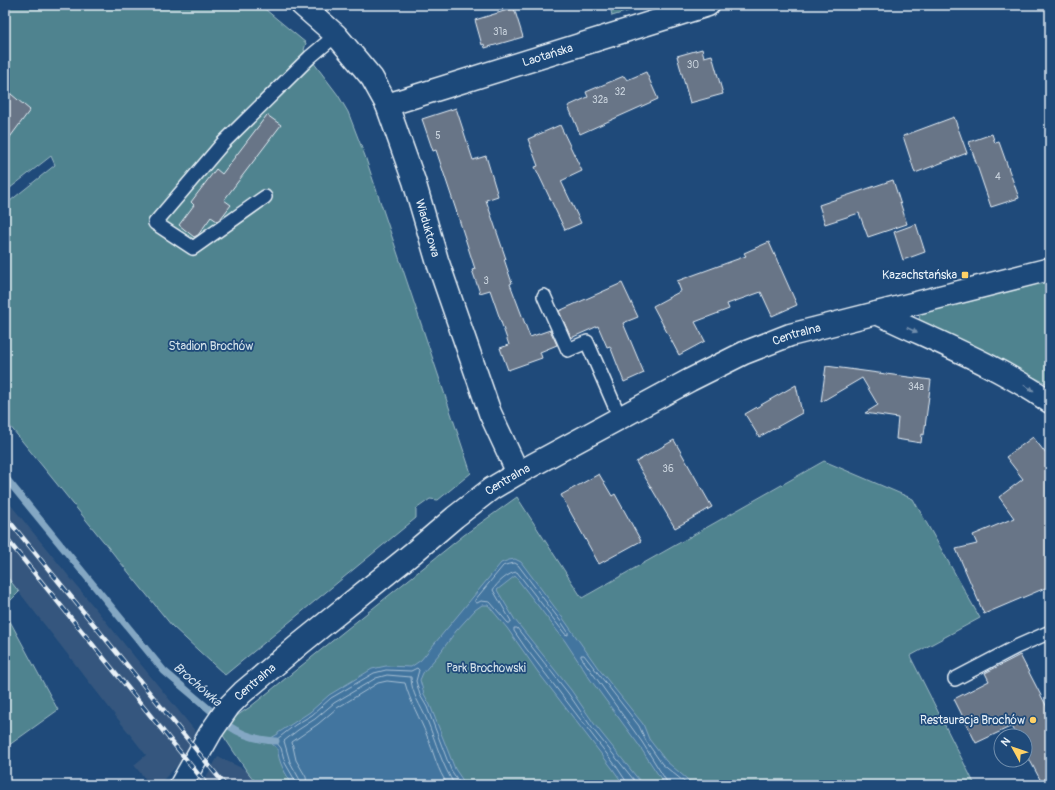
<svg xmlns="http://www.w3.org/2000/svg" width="1055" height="790" font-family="Pangolin,sans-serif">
  <rect width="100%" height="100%" fill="#1f4a7a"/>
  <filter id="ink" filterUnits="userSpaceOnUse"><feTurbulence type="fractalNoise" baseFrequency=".025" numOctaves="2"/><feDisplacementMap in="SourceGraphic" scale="8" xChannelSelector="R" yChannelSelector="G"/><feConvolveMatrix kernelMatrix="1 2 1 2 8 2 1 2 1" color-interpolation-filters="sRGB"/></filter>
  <g filter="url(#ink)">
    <!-- built -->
    <path fill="#35577e" d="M 5,498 L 196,732 L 180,763 L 159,784 L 148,785 L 147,781 L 134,765 L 146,755 L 5,574 Z
      M 218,757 L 246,770 L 258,785 L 201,785 Z"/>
    <!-- green -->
    <path fill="#4f838f" stroke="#9cbac4" d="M 5,5 L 260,5 L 306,43 L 304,50 L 338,95 L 348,112 L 365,156 L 471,473 L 438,500 L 430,499 L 416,509 L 416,518 L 225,675 L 172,626 L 5,420 L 5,205 L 55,165 L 51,156 L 5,192 Z
      M 610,5 L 648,5 L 612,16 Z
      M 1050,281 L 1050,385 L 921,323 L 919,320 L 920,314 Z
      M 824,461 L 913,499 L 980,618 L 910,656 L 975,785 L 258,785 L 246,770 L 222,734 L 232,719 L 250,707 L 464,535 L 517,497 L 582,598 Z
      M 5,574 L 19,592 L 5,606 Z
      M 5,612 L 58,710 L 5,748 Z"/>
    <!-- water -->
    <path fill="#42759f" stroke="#84a7c3" d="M 515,559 L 521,562 L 565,621 L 598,668 L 643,724 L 649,739 L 666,761 L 694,785 L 665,785 L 638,744 L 590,679 L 565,641 L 515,576 L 497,590 L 515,620 L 571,690 L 595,725 L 643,785 L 624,785 L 612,768 L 538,672 L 507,628 L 488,605 L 482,605 L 475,610 L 456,631 L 440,653 L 423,673 L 420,680 L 424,694 L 430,705 L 455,769 L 466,785 L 293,785 C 287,777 277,760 278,749 L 271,743 L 267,743 L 268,738 L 271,738 L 278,734 L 278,733 L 310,712 L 329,695 L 372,669 L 386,666 L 411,667 L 421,660 L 501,563 L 509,560 Z"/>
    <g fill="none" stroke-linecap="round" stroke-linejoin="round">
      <!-- shore -->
      <path stroke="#a6bfd4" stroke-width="1" d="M 509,564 L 515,563 L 518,565 L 562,623 L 568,632 L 568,635 L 565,634 L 517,572 C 509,572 496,584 493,590 L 511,621 L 511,623 L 508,623 L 490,602 L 481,601 L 477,603 L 475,602 L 475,600 L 503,566 Z
        M 296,785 L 296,782 L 285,763 L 281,748 L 276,742 L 276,740 L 295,725 L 312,715 L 331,698 L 374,673 L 386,670 L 411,671 L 417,668 L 419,670 L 416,681 L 420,695 L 427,707 L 451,770 L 461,785
        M 301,785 L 300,780 L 290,762 L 284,741 L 298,730 L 315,719 L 334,703 L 376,678 L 387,675 L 411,677 C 411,693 421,706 427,720 C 436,742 442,766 455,785
        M 307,785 L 306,777 L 296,760 L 292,742 L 318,724 L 337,708 L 378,683 L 387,681 L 405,683 C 410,702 420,718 427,736 C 434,753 437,770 448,785
        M 627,785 L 626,781 L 616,766 L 525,647 L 514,631 L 514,628 L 517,628 L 568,693 L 592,728 L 638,785
        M 667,785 L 667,782 L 642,742 L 581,657 L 581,655 L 584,655 L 639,726 L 646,741 L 662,764 L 688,785"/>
      <!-- stream -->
      <path stroke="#84a7c3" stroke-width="7" d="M 5,477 L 164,671 L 229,726 C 242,735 260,740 276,741"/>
    </g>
    <!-- building -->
    <path fill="#687487" stroke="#e8f1f8" d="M 514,8 L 523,37 L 485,48 L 484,44 L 482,45 L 475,20 Z
      M 702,49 L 704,57 L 712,55 L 723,94 L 690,103 L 677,56 Z
      M 646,72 L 658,99 L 580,134 L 568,106 L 588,97 L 586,92 L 624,76 L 627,80 Z
      M 5,89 L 30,110 L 5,144 Z
      M 456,108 L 473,160 L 486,156 L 498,196 L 486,200 L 506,259 L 504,259 L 512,283 L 510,284 L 530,337 L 550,330 L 557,345 L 540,352 L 542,358 L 508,370 L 500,348 L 509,345 L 490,290 L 480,293 L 472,270 L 475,269 L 457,213 L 436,150 L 433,151 L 422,119 Z
      M 267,115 L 281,125 L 224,200 L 231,205 L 221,218 L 217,221 L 211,217 L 198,235 L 194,237 L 179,225 L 194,205 L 191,202 L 216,169 L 222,174 Z
      M 954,117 L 967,153 L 915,173 L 903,136 Z
      M 560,125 L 582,171 L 561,181 L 581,223 L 565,230 L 535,167 L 538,166 L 528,139 Z
      M 992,134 L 995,143 L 999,142 L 1019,198 L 991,207 L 969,142 Z
      M 893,180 L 907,224 L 868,237 L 859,213 L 825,224 L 819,205 Z
      M 916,224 L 925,252 L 903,260 L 894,232 Z
      M 769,242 L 797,305 L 772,316 L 761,292 L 727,304 L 729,309 L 695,322 L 705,341 L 679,355 L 653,306 L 681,291 L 677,281 L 746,256 L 744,253 Z
      M 622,283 L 638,317 L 623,323 L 644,373 L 624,382 L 610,346 L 607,347 L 598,326 L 571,338 L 559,311 Z
      M 826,366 L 931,380 L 924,435 L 922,434 L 921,443 L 896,439 L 898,418 L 865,413 L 878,405 L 862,378 L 821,402 Z
      M 796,385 L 802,413 L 759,437 L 745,414 Z
      M 1033,437 L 1050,459 L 1050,586 L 984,614 L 956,549 L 977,544 L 973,535 L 1014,518 L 999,497 L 1023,479 L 1006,457 Z
      M 674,440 L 712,507 L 675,528 L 636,462 Z
      M 599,474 L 612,496 L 615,494 L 641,541 L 599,564 L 561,495 Z
      M 1020,655 L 1050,713 L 1050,785 L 1043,785 L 1025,751 L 1025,736 L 1017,736 L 1012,726 L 976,743 L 954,699 L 989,681 L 985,673 Z"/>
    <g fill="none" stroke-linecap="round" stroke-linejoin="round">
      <defs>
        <path id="lane" d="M 265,197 L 193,248 L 155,223 L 223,143 L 310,57 L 336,35
          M 544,296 L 568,350 L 587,342 L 620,418
          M 955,679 L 1016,647 L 1050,632"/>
        <g id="street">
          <path id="s1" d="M 302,5 L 336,35 L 372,78 L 387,105 L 414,181 L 437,260 L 490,413 L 518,473"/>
          <path id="s2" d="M 387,105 L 708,5"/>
          <path d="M 877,313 C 935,341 997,365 1050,402"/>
        </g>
        <g id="secondary">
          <path id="s3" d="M 181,785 L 211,732 L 229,706 L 243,692 L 300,644 L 414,552 L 455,517 L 491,489 L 518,473 L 690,380 L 744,353 L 790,335 L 1050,269"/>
        </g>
      </defs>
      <!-- lane casing -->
      <use href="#lane" stroke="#e8f1f8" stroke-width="16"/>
      <!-- street casing -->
      <use href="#street" stroke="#e8f1f8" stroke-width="25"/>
      <!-- secondary casing -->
      <use href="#secondary" stroke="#e8f1f8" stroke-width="25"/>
      <!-- lane -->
      <use href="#lane" stroke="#1f4a7a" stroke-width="13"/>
      <!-- street -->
      <use href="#street" stroke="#1f4a7a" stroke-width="22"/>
      <!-- secondary -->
      <use href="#secondary" stroke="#1f4a7a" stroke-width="22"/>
      <defs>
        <path id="rail" d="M 5,516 L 225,785
          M 5,537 L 207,785"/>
      </defs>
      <!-- rail casing -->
      <use href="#rail" stroke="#e8f1f8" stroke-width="4.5"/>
      <!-- rail -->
      <use href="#rail" stroke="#1f4a7a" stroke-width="3" stroke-dasharray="9" stroke-linecap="butt"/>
    </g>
    <!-- one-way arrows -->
    <defs><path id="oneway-solid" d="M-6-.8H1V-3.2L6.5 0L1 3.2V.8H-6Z"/></defs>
    <g fill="#6f8dac">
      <use href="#oneway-solid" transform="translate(912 330) rotate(25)"/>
      <use href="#oneway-solid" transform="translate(1029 388) rotate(31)"/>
    </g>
  </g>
  <!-- markers -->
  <g fill="#ffd166" stroke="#1f4a7a" stroke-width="1.5">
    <rect x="961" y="271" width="8" height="8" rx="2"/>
    <circle cx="1033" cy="720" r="4"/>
  </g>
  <g text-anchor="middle" stroke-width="3.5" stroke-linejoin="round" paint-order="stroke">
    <!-- number labels -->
    <g font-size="10" fill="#c8d2dc">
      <text x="500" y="35">31a</text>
      <text x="693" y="68">30</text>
      <text x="620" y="95">32</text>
      <text x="600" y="103">32a</text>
      <text x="438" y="139">5</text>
      <text x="998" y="180">4</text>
      <text x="486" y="284">3</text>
      <text x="916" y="390">34a</text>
      <text x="668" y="472">36</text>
    </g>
    <!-- street labels -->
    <g font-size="12" fill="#e8f1f8" stroke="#1f4a7a">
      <text dy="4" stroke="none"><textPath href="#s2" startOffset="168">Laotańska</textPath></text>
      <text dy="4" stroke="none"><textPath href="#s1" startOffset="262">Wiaduktowa</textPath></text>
      <text dy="4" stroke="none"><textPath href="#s3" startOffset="776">Centralna</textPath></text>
      <text dy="4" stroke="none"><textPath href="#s3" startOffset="452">Centralna</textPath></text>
      <text dy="4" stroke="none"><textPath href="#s3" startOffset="128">Centralna</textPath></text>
    </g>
    <!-- poi labels -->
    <g font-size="12" fill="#e8f1f8" stroke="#1f4a7a" text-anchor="end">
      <text x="957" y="279">Kazachstańska</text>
      <text x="1025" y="724">Restauracja Brochów</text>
    </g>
    <!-- park labels -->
    <g font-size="12" fill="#d1e0e8" stroke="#1f4a7a">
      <text x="211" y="350">Stadion Brochów</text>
      <text x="486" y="672">Park Brochowski</text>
    </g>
    <!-- water labels -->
    <g font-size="13" font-style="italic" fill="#cfdeeb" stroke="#1f4a7a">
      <text transform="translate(198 684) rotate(41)" y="5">Brochówka</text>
    </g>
  </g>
  <!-- margin -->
  <rect width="1055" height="790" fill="none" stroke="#1f4a7a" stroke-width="20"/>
  <rect x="10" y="10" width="1035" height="770" fill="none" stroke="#e8f1f8" stroke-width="1.5" filter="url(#ink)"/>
  <!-- north arrow -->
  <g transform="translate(1013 748) rotate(310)"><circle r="19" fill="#1f4a7a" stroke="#6f8dac"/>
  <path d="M0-3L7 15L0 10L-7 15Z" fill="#ffd166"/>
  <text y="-6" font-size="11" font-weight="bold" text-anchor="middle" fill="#e8f1f8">N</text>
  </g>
</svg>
